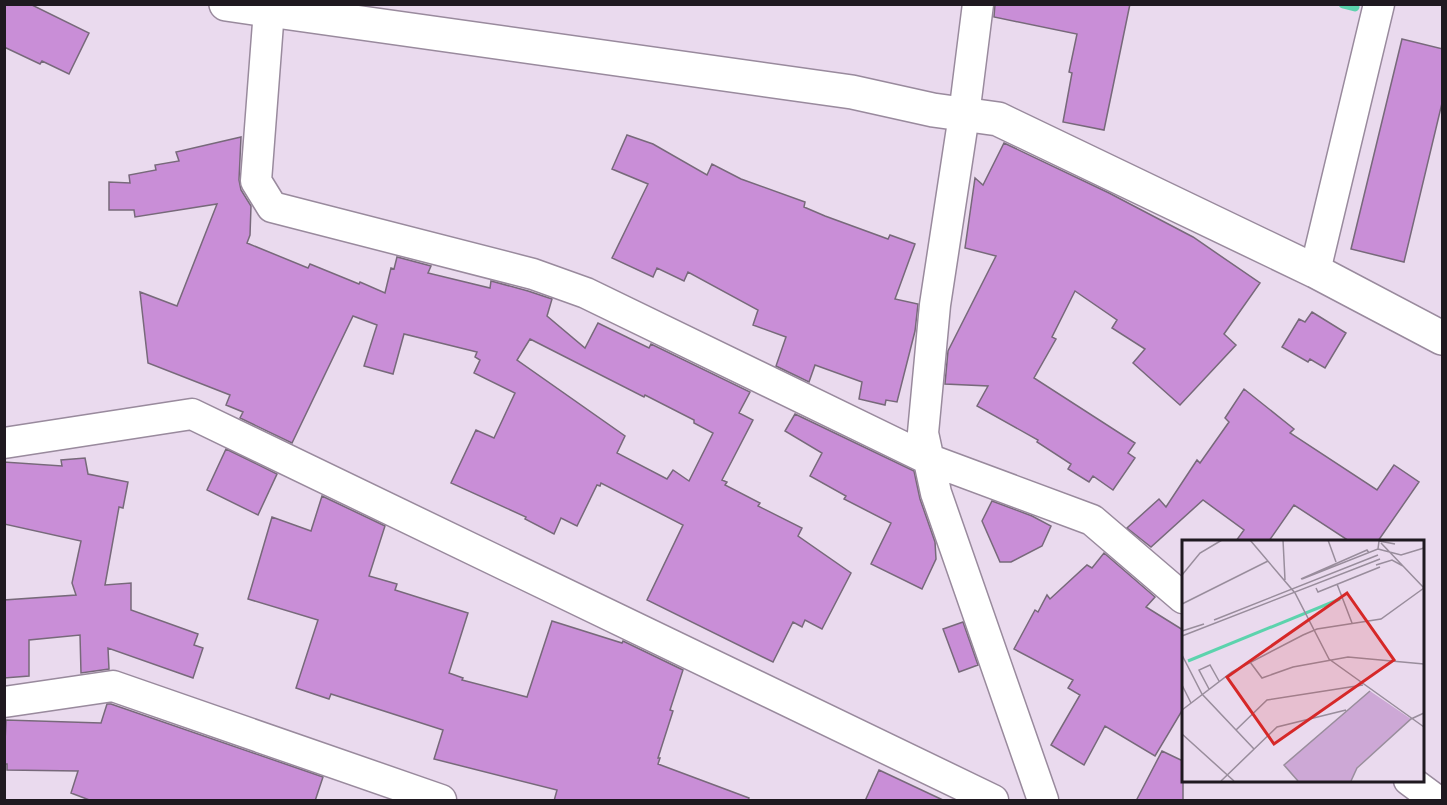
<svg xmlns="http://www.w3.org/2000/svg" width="1447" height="805" font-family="Jost,sans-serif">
  <rect width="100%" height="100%" fill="#eadaee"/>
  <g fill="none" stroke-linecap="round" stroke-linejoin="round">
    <!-- stream -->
    <path stroke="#5cd3ad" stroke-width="9" d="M 1343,4 L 1355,7"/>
  </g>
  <!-- building -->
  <path fill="#c98ed7" stroke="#77697a" stroke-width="1.5" fill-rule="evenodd" d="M 4,4 L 30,4 L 89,33 L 69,74 L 42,61 L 40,64 L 4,47 Z
    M 995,4 L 1130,4 L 1104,130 L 1063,122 L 1072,73 L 1069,72 L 1077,34 L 994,17 Z
    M 1402,39 L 1443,49 L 1443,99 L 1404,262 L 1351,249 Z
    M 627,135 L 653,144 L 707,175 L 712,164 L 741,179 L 805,202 L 804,207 L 825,216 L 888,239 L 890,235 L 915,244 L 895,299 L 918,304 L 915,331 L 897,402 L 886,400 L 885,405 L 859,399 L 862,382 L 815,365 L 809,382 L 776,366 L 786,337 L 753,325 L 758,310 L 688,272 L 684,281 L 657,268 L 653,277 L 612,258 L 648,184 L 612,169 Z
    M 241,137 L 239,180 L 241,190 L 251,206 L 250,235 L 247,243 L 308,268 L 310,264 L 359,284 L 360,282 L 385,293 L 391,268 L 394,269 L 397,257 L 431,266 L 428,273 L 490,288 L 491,281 L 528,291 L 552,299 L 547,316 L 585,348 L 598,323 L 649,348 L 651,344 L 750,392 L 739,413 L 753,420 L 722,480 L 727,482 L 725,485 L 760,503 L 758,506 L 802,528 L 798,536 L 851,573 L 822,629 L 805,620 L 802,627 L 793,622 L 773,662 L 647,600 L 683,525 L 601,483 L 600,486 L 597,485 L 577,526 L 561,518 L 554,534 L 525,519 L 526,517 L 451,483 L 476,430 L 494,438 L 515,393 L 474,373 L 480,360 L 475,357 L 477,352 L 404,334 L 393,374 L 364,366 L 377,325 L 353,316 L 292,443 L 240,418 L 243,412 L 226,405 L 230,395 L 148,363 L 140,292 L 177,306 L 217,204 L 135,217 L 134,210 L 109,210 L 109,182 L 130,183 L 129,175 L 156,170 L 155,165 L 179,161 L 176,152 ZM 530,339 L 644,397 L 645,395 L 694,420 L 694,423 L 713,433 L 689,481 L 673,470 L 667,479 L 617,453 L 625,436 L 517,360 Z
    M 1004,143 L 1109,193 L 1193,237 L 1260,283 L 1224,334 L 1236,345 L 1180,405 L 1133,363 L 1145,349 L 1112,328 L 1117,320 L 1075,291 L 1052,337 L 1056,339 L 1034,378 L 1135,443 L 1128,453 L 1135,458 L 1113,490 L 1093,476 L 1089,482 L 1068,469 L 1071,464 L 1037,442 L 1038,440 L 977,406 L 988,386 L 945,384 L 948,351 L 996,256 L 965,248 L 975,178 L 983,185 Z
    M 1312,312 L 1346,333 L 1325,368 L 1310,359 L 1308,362 L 1282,347 L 1299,319 L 1305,322 Z
    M 1244,389 L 1294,429 L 1290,433 L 1377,490 L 1394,465 L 1419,482 L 1378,541 L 1349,541 L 1294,505 L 1269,541 L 1236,541 L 1244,530 L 1203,500 L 1151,547 L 1127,528 L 1159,499 L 1166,507 L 1197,460 L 1200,463 L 1229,422 L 1225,418 Z
    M 795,414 L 914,471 L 920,499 L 935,542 L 936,559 L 922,589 L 871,564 L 891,523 L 844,499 L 846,496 L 810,476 L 822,453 L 785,431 Z
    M 226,449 L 277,474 L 258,515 L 207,490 Z
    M 85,458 L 88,474 L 128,482 L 123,508 L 119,507 L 105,585 L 131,583 L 131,610 L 198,634 L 194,645 L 203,648 L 193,678 L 108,648 L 109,669 L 81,673 L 80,635 L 29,640 L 29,676 L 4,678 L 4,600 L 76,595 L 72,583 L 81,541 L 4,524 L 4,462 L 62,466 L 61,460 Z
    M 322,496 L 385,526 L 369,576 L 397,584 L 395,590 L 468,613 L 449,673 L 463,678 L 462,680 L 527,697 L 552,621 L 622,643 L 623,641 L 683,670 L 670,710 L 673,711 L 658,758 L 660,758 L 658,764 L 749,798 L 748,801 L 554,801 L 557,790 L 434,759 L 443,730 L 331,694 L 329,699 L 296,688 L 318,620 L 248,599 L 272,517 L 311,531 Z
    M 992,501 L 1032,516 L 1051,526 L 1042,546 L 1011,562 L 1000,562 L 982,521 Z
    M 1104,553 L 1155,597 L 1146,607 L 1183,630 L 1183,709 L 1155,756 L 1105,726 L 1084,765 L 1051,745 L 1080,695 L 1068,688 L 1073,680 L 1014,649 L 1035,610 L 1038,612 L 1047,595 L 1050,599 L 1087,565 L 1092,568 Z
    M 963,622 L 978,665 L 959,672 L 943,629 Z
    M 107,704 L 111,704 L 323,777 L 315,801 L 92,801 L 71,793 L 78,771 L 7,770 L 7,764 L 4,764 L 6,720 L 101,723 Z
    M 1162,751 L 1183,761 L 1183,801 L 1136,801 Z
    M 879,770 L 945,801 L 865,801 Z"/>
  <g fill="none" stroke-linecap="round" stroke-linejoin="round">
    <defs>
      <path id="minor" d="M 978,4 L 964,115 L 935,305 L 923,433 L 936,493 L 1043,800
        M 269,10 L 256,181 L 272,207 L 533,274 L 586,293 L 928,459 L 1092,520 L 1183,598
        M 1315,271 L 1379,4
        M 4,443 L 192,414 L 993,800
        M 4,702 L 113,686 L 441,800
        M 1409,780 L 1436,800"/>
      <path id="tertiary" d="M 226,4 L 852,92 L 933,110 L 998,119 L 1315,271 L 1442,338"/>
    </defs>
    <!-- minor casing -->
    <use href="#minor" stroke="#998a9d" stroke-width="33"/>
    <!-- tertiary casing -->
    <use href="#tertiary" stroke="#998a9d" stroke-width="36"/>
    <!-- minor -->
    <use href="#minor" stroke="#fff" stroke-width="30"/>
    <!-- tertiary -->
    <use href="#tertiary" stroke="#fff" stroke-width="33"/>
  </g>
  <!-- overview -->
  <g transform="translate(1182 540)">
    <rect width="242" height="242" fill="#eadaee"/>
    <path d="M 188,151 L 229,179 L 175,227 L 169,241 L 116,241 L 102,225 Z" fill="#cda8d6"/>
    <path fill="none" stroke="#5cd3ad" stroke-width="3" d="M 6,121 L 158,59"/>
    <path fill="none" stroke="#998d9c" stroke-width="1.5" d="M 68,0 L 113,53 L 147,119 L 242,187M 101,0 L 103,40M 146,0 L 154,22M 199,3 L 242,48M 196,9 L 219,15 L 242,8M 194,25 L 210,20 L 221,26M 0,35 L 18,13 L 40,0M 119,39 L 185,10 L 187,13M 120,39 L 196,9 L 197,1 L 213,4M 155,44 L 170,83M 134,48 L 136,52 L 198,27M 0,64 L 86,21M 32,80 L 196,15M 0,91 L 22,84M 0,96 L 198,19M 0,115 L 20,154 L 72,209M 68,122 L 80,138 L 111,127 L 166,117 L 242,124M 0,145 L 9,163M 27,149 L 17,130 L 28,125 L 37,141M 0,170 L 50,132 L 121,95 L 135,89 L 199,79 L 242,48M 54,190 L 85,160 L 181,145M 0,194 L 52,241M 39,241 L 95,187 L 164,170M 116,241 L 102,225 L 188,151M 169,241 L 175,228 L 229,179 L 242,173"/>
    <path fill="#d62828" fill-opacity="0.15" stroke="#d62828" stroke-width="3" d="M 165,53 L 212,120 L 92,204 L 45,137 Z"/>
    <rect width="242" height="242" fill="none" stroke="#1f1920" stroke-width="3"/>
  </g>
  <!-- border -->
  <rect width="1447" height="805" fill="none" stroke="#1f1920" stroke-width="12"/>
</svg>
